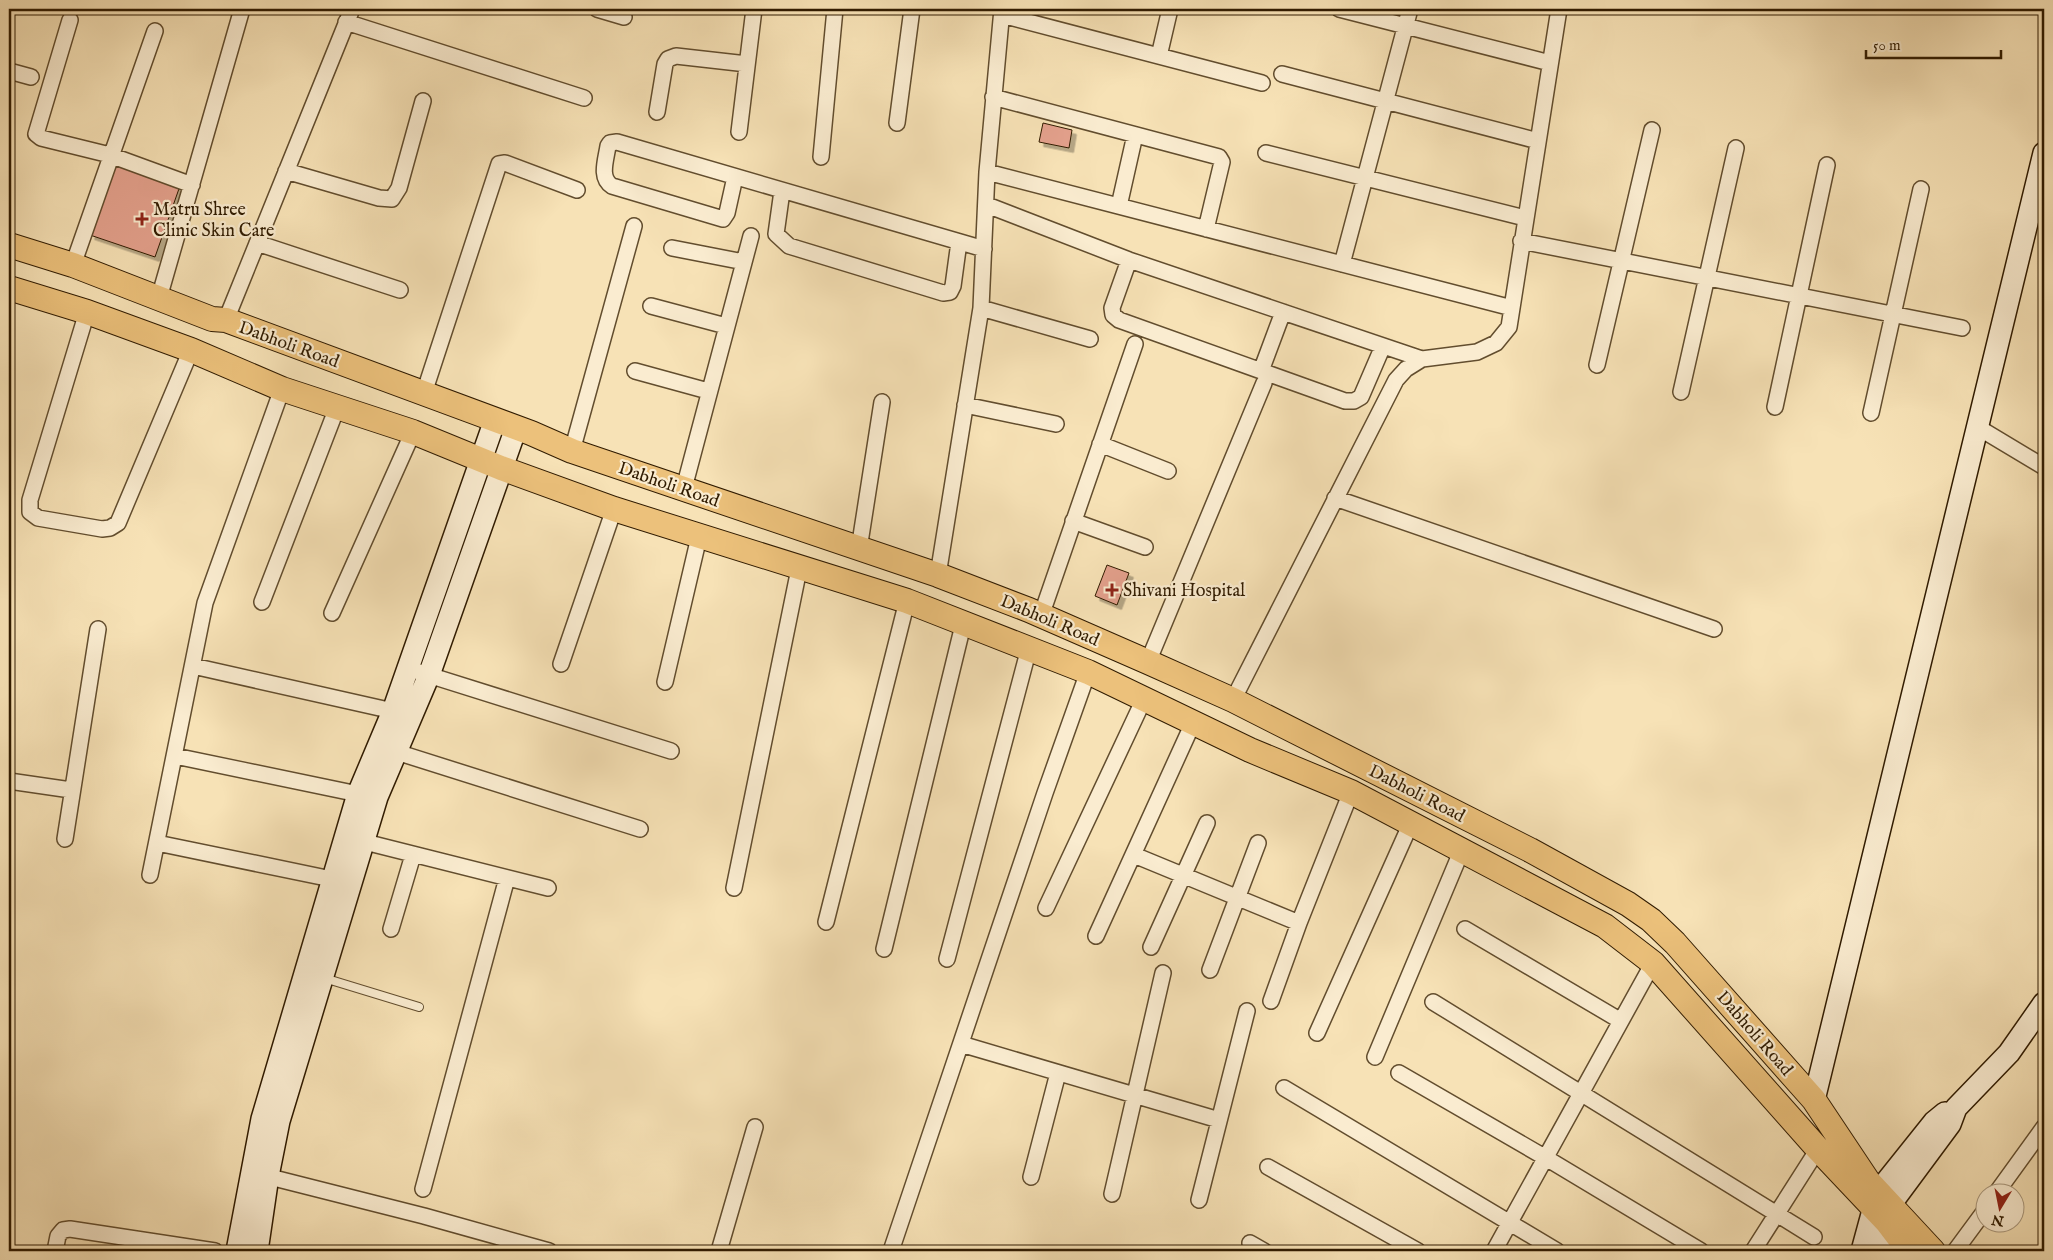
<svg xmlns="http://www.w3.org/2000/svg" width="2053" height="1260" font-family="'IM FELL English',serif">
  <defs>
    <filter id="shadow"><feDropShadow dx="4.5" dy="4.5" stdDeviation="0" flood-color="#0004"/></filter>
  </defs>
  <rect width="100%" height="100%" fill="#f7e2b6"/>
  <filter id="stains"><feTurbulence type="fractalNoise" baseFrequency=".004" numOctaves="4"/><feColorMatrix values="0 0 0 0 .2 0 0 0 0 .09 0 0 0 0 .02 0 0 0 .5 -.17"/></filter>
  <radialGradient id="worn" r=".72"><stop offset=".6" stop-color="#630" stop-opacity="0"/><stop offset="1" stop-color="#630" stop-opacity=".3"/></radialGradient>
  <!-- building -->
  <path fill="#e4a18d" stroke="#301b00" filter="url(#shadow)" d="M 1043,123 L 1072,130 L 1069,148 L 1039,142 Z
    M 115,161 L 181,183 L 155,257 L 90,235 Z
    M 1107,565 L 1129,573 L 1117,605 L 1095,596 Z"/>
  <g fill="none" stroke-linecap="round" stroke-linejoin="round">
    <defs>
      <path id="lane" d="M 324,978 L 419,1007"/>
      <path id="street" d="M 597,9 L 624,17
        M 1339,9 L 1550,63
        M 1002,15 L 1262,83
        M 70,20 L 36,134 L 41,138 L 110,155 L 192,185
        M 346,22 L 584,98
        M 1159,56 L 1170,9
        M 9,71 L 31,77
        M 1282,74 L 1538,141
        M 993,97 L 1219,157 L 1222,162 L 1206,229
        M 657,112 L 665,64 L 668,59 L 676,56 L 747,64
        M 897,123 L 912,9
        M 739,132 L 754,9
        M 1266,153 L 1525,218
        M 821,157 L 835,9
        M 286,171 L 379,198 L 392,199 L 399,188 L 423,101
        M 987,172 L 1512,308
        M 735,177 L 727,213 L 723,219 L 612,186 C 599,178 606,160 608,146 L 610,143 L 617,142 L 984,249
        M 782,191 L 776,234 L 789,246 L 943,293 L 950,292 L 953,286 L 959,242
        M 987,205 L 1129,260 L 1422,359
        M 1119,206 L 1135,135
        M 1521,241 L 1962,328
        M 257,243 L 400,290
        M 672,248 L 744,262
        M 1129,260 L 1112,308 L 1113,315 L 1119,320 L 1345,401 L 1354,401 L 1361,397 L 1383,346
        M 1342,264 L 1410,9
        M 73,265 L 155,31
        M 159,298 L 242,9
        M 651,306 L 726,326
        M 981,308 L 1090,339
        M 87,312 L 30,500 L 30,512 L 38,518 L 102,529 L 110,528 L 118,523 L 191,350
        M 226,320 L 352,9
        M 1597,365 L 1652,130
        M 635,371 L 708,391
        M 1261,371 L 1283,312
        M 1681,392 L 1736,148
        M 424,393 L 499,164 L 505,163 L 577,190
        M 965,405 L 1056,424
        M 1775,407 L 1827,165
        M 1871,413 L 1921,189
        M 1979,428 L 2044,467
        M 1100,444 L 1168,471
        M 572,451 L 634,226
        M 684,488 L 751,236
        M 1335,498 L 1714,629
        M 1073,521 L 1145,547
        M 859,549 L 882,402
        M 938,575 L 981,308 L 987,172 L 1002,9
        M 262,602 L 338,405
        M 332,613 L 413,432
        M 1041,616 L 1135,344
        M 1148,662 L 1264,383
        M 561,664 L 614,509
        M 193,666 L 393,711
        M 419,672 L 671,751
        M 665,682 L 699,537
        M 1233,700 L 1396,380 L 1406,369 L 1422,359 L 1477,352 L 1496,343 L 1509,327 L 1559,9
        M 387,749 L 640,829
        M 175,756 L 358,794
        M 9,781 L 71,790
        M 65,839 L 98,629
        M 353,839 L 548,888
        M 157,843 L 341,881
        M 1134,855 L 1299,923
        M 150,875 L 205,603 L 282,389
        M 734,888 L 799,569
        M 1046,908 L 1144,699
        M 826,922 L 907,601
        M 391,929 L 413,855
        M 1465,929 L 1621,1021
        M 1096,936 L 1193,723
        M 1151,947 L 1207,823
        M 884,949 L 963,625
        M 947,959 L 1029,648
        M 1210,970 L 1258,843
        M 1271,1001 L 1299,923 L 1351,792
        M 1433,1002 L 1814,1237
        M 1317,1033 L 1411,823
        M 961,1044 L 1219,1120
        M 1375,1057 L 1461,852
        M 1399,1073 L 1546,1158 L 1701,1251
        M 1284,1088 L 1557,1251
        M 1268,1167 L 1418,1251
        M 258,1174 L 424,1216 L 549,1251
        M 1031,1177 L 1058,1073
        M 423,1189 L 507,878
        M 1997,1192 L 2044,1127
        M 1112,1194 L 1163,973
        M 1199,1200 L 1247,1011
        M 1250,1243 L 1264,1251
        M 55,1251 L 58,1236 L 63,1230 L 70,1229 L 215,1251
        M 719,1251 L 755,1127
        M 891,1251 L 1045,793 L 1088,672
        M 1494,1251 L 1653,963
        M 1753,1251 L 1818,1149
        M 1955,1251 L 1986,1209"/>
      <path id="secondary" d="M 1814,1100 L 2044,153
        M 237,1251 L 262,1119 L 358,794 L 393,711 L 495,420
        M 257,1251 L 268,1176 L 279,1121 L 377,797 L 429,675 L 516,428
        M 1862,1251 L 1878,1192 L 1934,1122 L 1945,1113
        M 1880,1251 L 1890,1205 L 1950,1124 L 1956,1108 L 2009,1053 L 2044,1003"/>
      <path id="primary" d="M 9,245 L 73,265 L 212,319 L 226,320 L 531,433 L 572,451 L 938,575 L 1029,610 L 1148,662 L 1233,700 L 1530,850 L 1628,904 L 1651,920 L 1675,943 L 1814,1100 L 1868,1181 L 1933,1251
        M 9,288 L 87,312 L 191,350 L 282,389 L 413,432 L 501,468 L 614,509 L 907,601 L 1088,672 L 1250,750 L 1351,792 L 1605,926 L 1653,963 L 1818,1149 L 1887,1222 L 1909,1251"/>
    </defs>
    <!-- lane casing -->
    <use href="#lane" stroke="#624d2e" stroke-width="10"/>
    <!-- street casing -->
    <use href="#street" stroke="#624d2e" stroke-width="18"/>
    <!-- secondary casing -->
    <use href="#secondary" stroke="#301b00" stroke-width="24"/>
    <!-- primary casing -->
    <use href="#primary" stroke="#301b00" stroke-width="26"/>
    <!-- lane -->
    <use href="#lane" stroke="#faecd0" stroke-width="8"/>
    <!-- street -->
    <use href="#street" stroke="#faecd0" stroke-width="15"/>
    <!-- secondary -->
    <use href="#secondary" stroke="#faecd0" stroke-width="21"/>
    <!-- primary -->
    <use href="#primary" stroke="#ecc17b" stroke-width="24"/>
  </g>
  <!-- markers -->
  <g fill="#8f2418" stroke="#faecd0" stroke-width="2">
    <path d="M139.5 211.5h5v5h5v5h-5v5h-5v-5h-5v-5h5z"/>
    <path d="M1109.5 582.5h5v5h5v5h-5v5h-5v-5h-5v-5h5z"/>
  </g>
  <g text-anchor="middle" stroke-width="4.5" stroke-linejoin="round" paint-order="stroke">
    <!-- poi labels -->
    <g font-size="18" fill="#301b00" stroke="#faecd0" text-anchor="start">
      <text x="153" y="215">Matru Shree<tspan x="153" dy="21">Clinic Skin Care</tspan></text>
      <text x="1123" y="596">Shivani Hospital</text>
    </g>
    <!-- street labels -->
    <g font-size="18" fill="#301b00" stroke="#faecd0">
      <text transform="translate(289 344) rotate(20)" y="6">Dabholi Road</text>
      <text transform="translate(669 484) rotate(19)" y="6">Dabholi Road</text>
      <text transform="translate(1050 620) rotate(23)" y="6">Dabholi Road</text>
      <text transform="translate(1417 793) rotate(27)" y="6">Dabholi Road</text>
      <text transform="translate(1755 1033) rotate(49)" y="6">Dabholi Road</text>
    </g>
  </g>
  <!-- margin -->
  <rect width="2053" height="1260" fill="none" stroke="#f7e2b6" stroke-width="30"/>
  <rect x="10" y="10" width="2033" height="1240" fill="none" stroke="#301b00" stroke-width="2.5"/>
  <rect x="15" y="15" width="2023" height="1230" fill="none" stroke="#301b00"/>
  <!-- north arrow -->
  <g transform="translate(2000 1208) rotate(190)"><circle r="24" fill="#faecd0" stroke="#a9987d"/>
  <path d="M0-4L9 19L0 12L-9 19Z" fill="#8f2418"/>
  <text y="-8" font-size="14" font-weight="bold" text-anchor="middle" fill="#301b00">N</text>
  </g>
  <!-- scale -->
  <path d="M1866 50v8h135v-8" fill="none" stroke="#301b00" stroke-width="2.5"/>
  <text x="1873" y="50" font-size="15" fill="#301b00" stroke="#faecd0" stroke-width="4" paint-order="stroke">50 m</text>
  <rect width="100%" height="100%" filter="url(#stains)"/>
  <rect width="100%" height="100%" fill="url(#worn)"/>
</svg>
